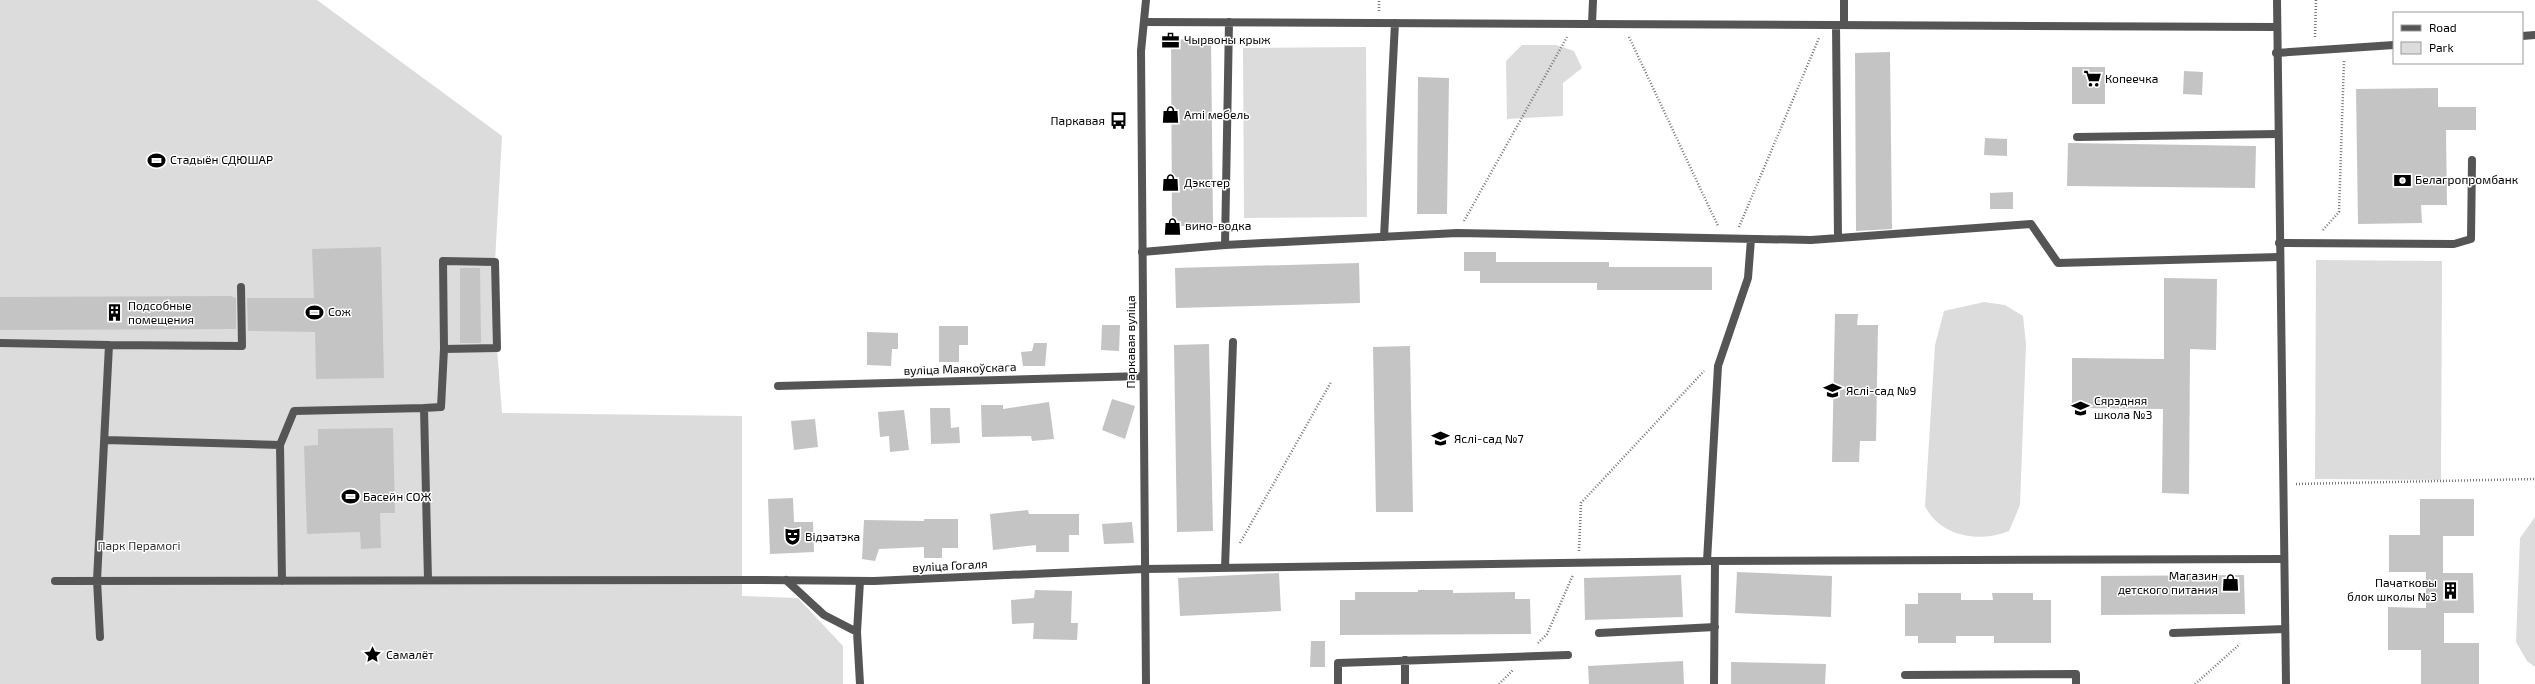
<svg xmlns="http://www.w3.org/2000/svg" width="2535" height="684" font-family="'Exo 2',sans-serif">
  <rect width="100%" height="100%" fill="#fff"/>
  <!-- green -->
  <path fill="#dcdcdc" d="M 0,0 L 317,0 L 502,136 L 495,262 L 497,348 L 502,413 L 742,416 L 742,596 L 798,598 L 843,646 L 843,684 L 0,684 Z
    M 1522,45 L 1556,45 L 1574,51 L 1582,68 L 1563,83 L 1563,116 L 1507,119 L 1506,61 Z
    M 1366,47 L 1367,217 L 1244,218 L 1243,48 Z
    M 2316,260 L 2442,261 L 2441,480 L 2315,479 Z
    M 1984,302 L 2005,305 L 2023,316 L 2026,344 L 2020,505 L 2009,531 C 1980,543 1940,537 1925,506 L 1935,345 L 1944,311 Z
    M 2535,517 L 2535,667 L 2527,661 L 2516,642 L 2520,538 Z"/>
  <!-- building -->
  <path fill="#c4c4c4" d="M 1211,38 L 1213,226 L 1172,226 L 1171,40 Z
    M 1890,52 L 1892,229 L 1856,231 L 1855,53 Z
    M 2072,67 L 2105,67 L 2105,104 L 2072,104 Z
    M 2184,71 L 2203,72 L 2202,95 L 2183,94 Z
    M 1418,77 L 1449,78 L 1447,214 L 1417,214 Z
    M 2438,88 L 2438,107 L 2476,107 L 2476,130 L 2446,130 L 2447,205 L 2421,205 L 2422,223 L 2358,224 L 2356,89 Z
    M 1985,138 L 2007,139 L 2007,156 L 1984,155 Z
    M 2068,143 L 2256,146 L 2255,188 L 2067,186 Z
    M 2013,192 L 2013,209 L 1990,209 L 1990,193 Z
    M 381,247 L 384,378 L 316,379 L 315,332 L 248,331 L 247,298 L 314,298 L 312,249 Z
    M 1464,252 L 1496,252 L 1496,262 L 1609,262 L 1609,267 L 1712,267 L 1712,290 L 1597,290 L 1597,283 L 1480,283 L 1480,271 L 1464,271 Z
    M 1359,263 L 1360,303 L 1176,308 L 1175,268 Z
    M 460,268 L 480,268 L 481,343 L 460,343 Z
    M 2164,278 L 2217,279 L 2216,350 L 2190,349 L 2189,494 L 2162,493 L 2163,409 L 2072,408 L 2072,358 L 2164,359 Z
    M 231,296 L 236,298 L 236,329 L 0,330 L 0,297 Z
    M 1835,314 L 1858,314 L 1857,325 L 1878,325 L 1876,441 L 1860,441 L 1859,462 L 1832,462 Z
    M 1102,325 L 1120,325 L 1119,351 L 1101,350 Z
    M 939,326 L 968,326 L 968,345 L 959,345 L 959,362 L 939,362 Z
    M 867,332 L 898,333 L 898,349 L 892,349 L 891,366 L 867,365 Z
    M 1034,343 L 1047,343 L 1045,366 L 1023,366 L 1021,352 L 1032,351 Z
    M 1209,344 L 1213,531 L 1177,532 L 1174,345 Z
    M 1410,346 L 1413,512 L 1376,512 L 1373,347 Z
    M 1112,399 L 1135,406 L 1125,439 L 1102,430 Z
    M 1049,402 L 1054,439 L 1032,441 L 1031,436 L 982,437 L 981,405 L 1003,405 L 1003,409 Z
    M 930,408 L 950,408 L 951,428 L 959,427 L 960,443 L 931,444 Z
    M 904,410 L 909,450 L 890,452 L 889,436 L 880,437 L 878,412 Z
    M 815,419 L 818,447 L 794,450 L 791,421 Z
    M 393,428 L 395,513 L 380,513 L 381,548 L 361,549 L 360,532 L 307,534 L 304,446 L 318,445 L 318,429 Z
    M 793,498 L 794,522 L 813,522 L 814,552 L 770,554 L 768,499 Z
    M 2420,499 L 2474,499 L 2474,536 L 2443,536 L 2443,573 L 2473,573 L 2474,613 L 2444,613 L 2444,643 L 2479,643 L 2479,684 L 2421,684 L 2421,650 L 2388,650 L 2388,607 L 2426,608 L 2426,572 L 2389,572 L 2389,535 L 2420,535 Z
    M 1028,510 L 1029,514 L 1079,514 L 1079,535 L 1069,535 L 1069,552 L 1036,552 L 1036,545 L 993,550 L 990,514 Z
    M 924,519 L 958,519 L 958,548 L 942,548 L 942,558 L 924,558 L 924,547 L 879,549 L 875,561 L 862,559 L 864,520 L 924,521 Z
    M 1132,522 L 1134,543 L 1104,544 L 1102,524 Z
    M 1737,572 L 1832,576 L 1831,617 L 1735,613 Z
    M 1279,573 L 1281,611 L 1180,616 L 1178,578 Z
    M 1681,575 L 1683,617 L 1585,620 L 1584,578 Z
    M 2244,575 L 2245,614 L 2101,615 L 2101,576 Z
    M 1035,590 L 1072,591 L 1071,623 L 1078,623 L 1077,640 L 1033,639 L 1034,623 L 1012,624 L 1011,600 L 1034,598 Z
    M 1418,590 L 1453,590 L 1453,593 L 1515,592 L 1515,599 L 1530,599 L 1531,634 L 1340,635 L 1340,600 L 1355,600 L 1355,592 L 1418,592 Z
    M 1918,593 L 1961,593 L 1961,600 L 1993,600 L 1992,593 L 2033,593 L 2033,600 L 2051,600 L 2051,643 L 1994,643 L 1994,636 L 1956,636 L 1956,643 L 1918,643 L 1918,636 L 1905,636 L 1905,604 L 1918,604 Z
    M 1311,641 L 1325,641 L 1325,667 L 1310,667 Z
    M 1683,661 L 1684,684 L 1589,684 L 1588,666 Z
    M 1731,662 L 1826,664 L 1825,684 L 1731,684 Z"/>
  <g fill="none" stroke-linecap="round" stroke-linejoin="round">
    <!-- path -->
    <path stroke="#777" stroke-width="2.5" stroke-dasharray="1 2" stroke-linecap="butt" d="M 1379,11 L 1379,0
      M 1629,37 L 1718,226
      M 2315,37 L 2316,0
      M 1464,221 L 1567,37
      M 1739,227 L 1819,38
      M 2323,230 L 2339,212 L 2344,61
      M 2296,484 L 2535,479
      M 1240,543 L 1331,382
      M 1579,551 L 1581,503 L 1704,371
      M 1538,643 L 1547,634 L 1573,575
      M 1499,684 L 1513,670
      M 2195,684 L 2240,644"/>
    <!-- lane -->
    <path stroke="#555" stroke-width="8" d="M 1844,0 L 1844,25
      M 1144,22 L 2276,27
      M 1592,24 L 1593,0
      M 1836,25 L 1838,238
      M 2522,36 L 2535,35
      M 2276,53 L 2394,45
      M 2077,137 L 2278,134
      M 1384,237 L 1395,23
      M 2279,243 L 2454,244 L 2471,239 L 2472,160
      M 1225,245 L 1229,22
      M 1142,252 L 1225,245 L 1457,233 L 1811,240 L 2031,224 L 2058,263 L 2279,257
      M 0,343 L 109,345 L 97,580 L 100,637
      M 109,345 L 242,346 L 241,287
      M 106,440 L 280,445 L 282,581
      M 280,445 L 294,411 L 424,408
      M 1707,561 L 1718,366 L 1748,278 L 1751,239
      M 1225,568 L 1233,342
      M 1144,569 L 1707,561 L 2284,559
      M 428,580 L 424,408 L 441,407 L 444,349 L 443,261 L 495,262 L 497,348 L 444,349
      M 786,580 L 824,615 L 857,632 L 860,684
      M 55,581 L 758,580
      M 857,632 L 860,581
      M 1599,633 L 1715,627
      M 2173,633 L 2285,629
      M 1405,660 L 1405,684
      M 1905,675 L 2076,674 L 2076,684
      M 1338,684 L 1338,663 L 1568,655
      M 1714,684 L 1715,561"/>
    <!-- street -->
    <path stroke="#555" stroke-width="8" d="M 1146,0 L 1141,51 L 1146,684
      M 2277,0 L 2286,684
      M 778,386 L 1143,376
      M 758,580 L 874,581 L 1144,569"/>
  </g>
  <!-- icons -->
  <defs>
    <symbol id="office-bare" viewBox="-9 -9 18 18"><path d="M-6-3h4V-5.5h4V-3h4V5H-6ZM-1-4.5V-3h2v-1.5ZM-6 0V1H6V0Z" fill="#000" stroke="#fff" stroke-width="2.5" paint-order="stroke"/></symbol>
    <symbol id="supermarket-bare" viewBox="-9 -9 18 18"><path d="M-6-5.5h2.5l.6 2H6L4.5 2H-2.5L-4.4-4H-6ZM-1.5 3.2a1.3 1.3 0 1 0 .1 0ZM3 3.2a1.3 1.3 0 1 0 .1 0Z" fill="#000" stroke="#fff" stroke-width="2.5" paint-order="stroke"/></symbol>
    <symbol id="shop-bare" viewBox="-9 -9 18 18"><path d="M-5-2.5h2.3a2.7 3.5 0 0 1 5.4 0H5L5.5 6h-11ZM-1.5-2.5h3a1.5 2.3 0 0 0-3 0Z" fill="#000" stroke="#fff" stroke-width="2.5" paint-order="stroke"/></symbol>
    <symbol id="bus-bare" viewBox="-9 -9 18 18"><path d="M-5-6H5V4H4V6H2V4H-2V6H-4V4H-5ZM-3.5-4V0h7V-4ZM-3.5 1.2v1.5H-2V1.2ZM2 1.2v1.5H3.5V1.2Z" fill="#000" stroke="#fff" stroke-width="2.5" paint-order="stroke"/></symbol>
    <symbol id="stadium-bare" viewBox="-9 -9 18 18"><path d="M0-5a6.5 5 0 1 0 0 10a6.5 5 0 1 0 0-10ZM-3.5-1.8h7v3.6h-7Z" fill="#000" stroke="#fff" stroke-width="2.5" paint-order="stroke"/></symbol>
    <symbol id="bank-bare" viewBox="-9 -9 18 18"><path d="M-6-4H6V4H-6ZM0-2.3a2.3 2.3 0 1 0 0 4.6a2.3 2.3 0 1 0 0-4.6Z" fill="#000" stroke="#fff" stroke-width="2.5" paint-order="stroke"/></symbol>
    <symbol id="building-bare" viewBox="-9 -9 18 18"><path d="M-4-6H4V6H1V3H-1V6H-4ZM-2.5-4.3h1.7v1.8h-1.7ZM.8-4.3h1.7v1.8H.8ZM-2.5-1h1.7V.8h-1.7ZM.8-1h1.7V.8H.8Z" fill="#000" stroke="#fff" stroke-width="2.5" paint-order="stroke"/></symbol>
    <symbol id="school-bare" viewBox="-9 -9 18 18"><path d="M0-5L7-2L0 1L-7-2ZM-4 1L0 2.5L4 1V4Q0 6-4 4Z" fill="#000" stroke="#fff" stroke-width="2.5" paint-order="stroke"/></symbol>
    <symbol id="theatre-bare" viewBox="-9 -9 18 18"><path d="M-5-5.5Q0-4 5-5.5V0Q5 5 0 6Q-5 5-5 0ZM-3.3-2.5H-1v1.5H-3.3ZM1-2.5H3.3v1.5H1ZM-2.8 1Q0 5.5 2.8 1Z" fill="#000" stroke="#fff" stroke-width="2.5" paint-order="stroke"/></symbol>
    <symbol id="sight-bare" viewBox="-9 -9 18 18"><path d="M0-6L1.8-2.2L6-1.7L2.9 1.2L3.7 5.4L0 3.3L-3.7 5.4L-2.9 1.2L-6-1.7L-1.8-2.2Z" fill="#000" stroke="#fff" stroke-width="2.5" paint-order="stroke"/></symbol>
  </defs>
  <g fill-rule="evenodd">
    <use href="#office-bare" x="1158" y="28" width="25" height="25"/>
    <use href="#supermarket-bare" x="2080" y="66" width="25" height="25"/>
    <use href="#shop-bare" x="1158" y="102" width="25" height="25"/>
    <use href="#bus-bare" x="1106" y="108" width="25" height="25"/>
    <use href="#stadium-bare" x="144" y="148" width="25" height="25"/>
    <use href="#bank-bare" x="2390" y="168" width="25" height="25"/>
    <use href="#shop-bare" x="1158" y="170" width="25" height="25"/>
    <use href="#shop-bare" x="1160" y="214" width="25" height="25"/>
    <use href="#stadium-bare" x="302" y="300" width="25" height="25"/>
    <use href="#building-bare" x="102" y="300" width="25" height="25"/>
    <use href="#school-bare" x="1820" y="378" width="25" height="25"/>
    <use href="#school-bare" x="2068" y="396" width="25" height="25"/>
    <use href="#school-bare" x="1428" y="426" width="25" height="25"/>
    <use href="#stadium-bare" x="338" y="484" width="25" height="25"/>
    <use href="#theatre-bare" x="780" y="524" width="25" height="25"/>
    <use href="#shop-bare" x="2218" y="570" width="25" height="25"/>
    <use href="#building-bare" x="2438" y="578" width="25" height="25"/>
    <use href="#sight-bare" x="360" y="642" width="25" height="25"/>
  </g>
  <g text-anchor="middle" stroke-width="3" stroke-linejoin="round" paint-order="stroke">
    <!-- poi labels -->
    <g font-size="12" fill="#000" stroke="#fff" text-anchor="start">
      <text x="1184" y="44">Чырвоны крыж</text>
      <text x="2105" y="83">Копеечка</text>
      <text x="1184" y="119">Ami мебель</text>
      <text x="1105" y="125" text-anchor="end">Паркавая</text>
      <text x="170" y="164">Стадыён СДЮШАР</text>
      <text x="2415" y="184">Белагропромбанк</text>
      <text x="1184" y="187">Дэкстер</text>
      <text x="1185" y="230">вино-водка</text>
      <text x="128" y="310">Подсобные<tspan x="128" dy="14">помещения</tspan></text>
      <text x="328" y="316">Сож</text>
      <text x="1846" y="395">Яслі-сад №9</text>
      <text x="2094" y="405">Сярэдняя<tspan x="2094" dy="14">школа №3</tspan></text>
      <text x="1454" y="443">Яслі-сад №7</text>
      <text x="363" y="501">Басейн СОЖ</text>
      <text x="805" y="541">Відэатэка</text>
      <text x="2218" y="580" text-anchor="end">Магазин<tspan x="2218" dy="14">детского питания</tspan></text>
      <text x="2437" y="587" text-anchor="end">Пачатковы<tspan x="2437" dy="14">блок школы №3</tspan></text>
      <text x="386" y="659">Самалёт</text>
    </g>
    <!-- street labels -->
    <g font-size="12" fill="#000" stroke="#fff">
      <text transform="translate(1131 342) rotate(-90)" y="4">Паркавая вуліца</text>
      <text transform="translate(960 369) rotate(-2)" y="4">вуліца Маякоўскага</text>
      <text transform="translate(950 566) rotate(-3)" y="4">вуліца Гогаля</text>
    </g>
    <!-- park labels -->
    <g font-size="12" fill="#333" stroke="#fff">
      <text x="139" y="550">Парк Перамогі</text>
    </g>
  </g>
  <!-- legend -->
  <rect x="2393" y="12" width="130" height="52" fill="#ffffff" stroke="#999999"/>
  <rect x="2401" y="25" width="20" height="6" fill="#555555" stroke="#999999"/>
  <text x="2429" y="32" font-size="12" fill="#000000">Road</text>
  <rect x="2401" y="42" width="20" height="12" fill="#dcdcdc" stroke="#999999"/>
  <text x="2429" y="52" font-size="12" fill="#000000">Park</text>
</svg>
